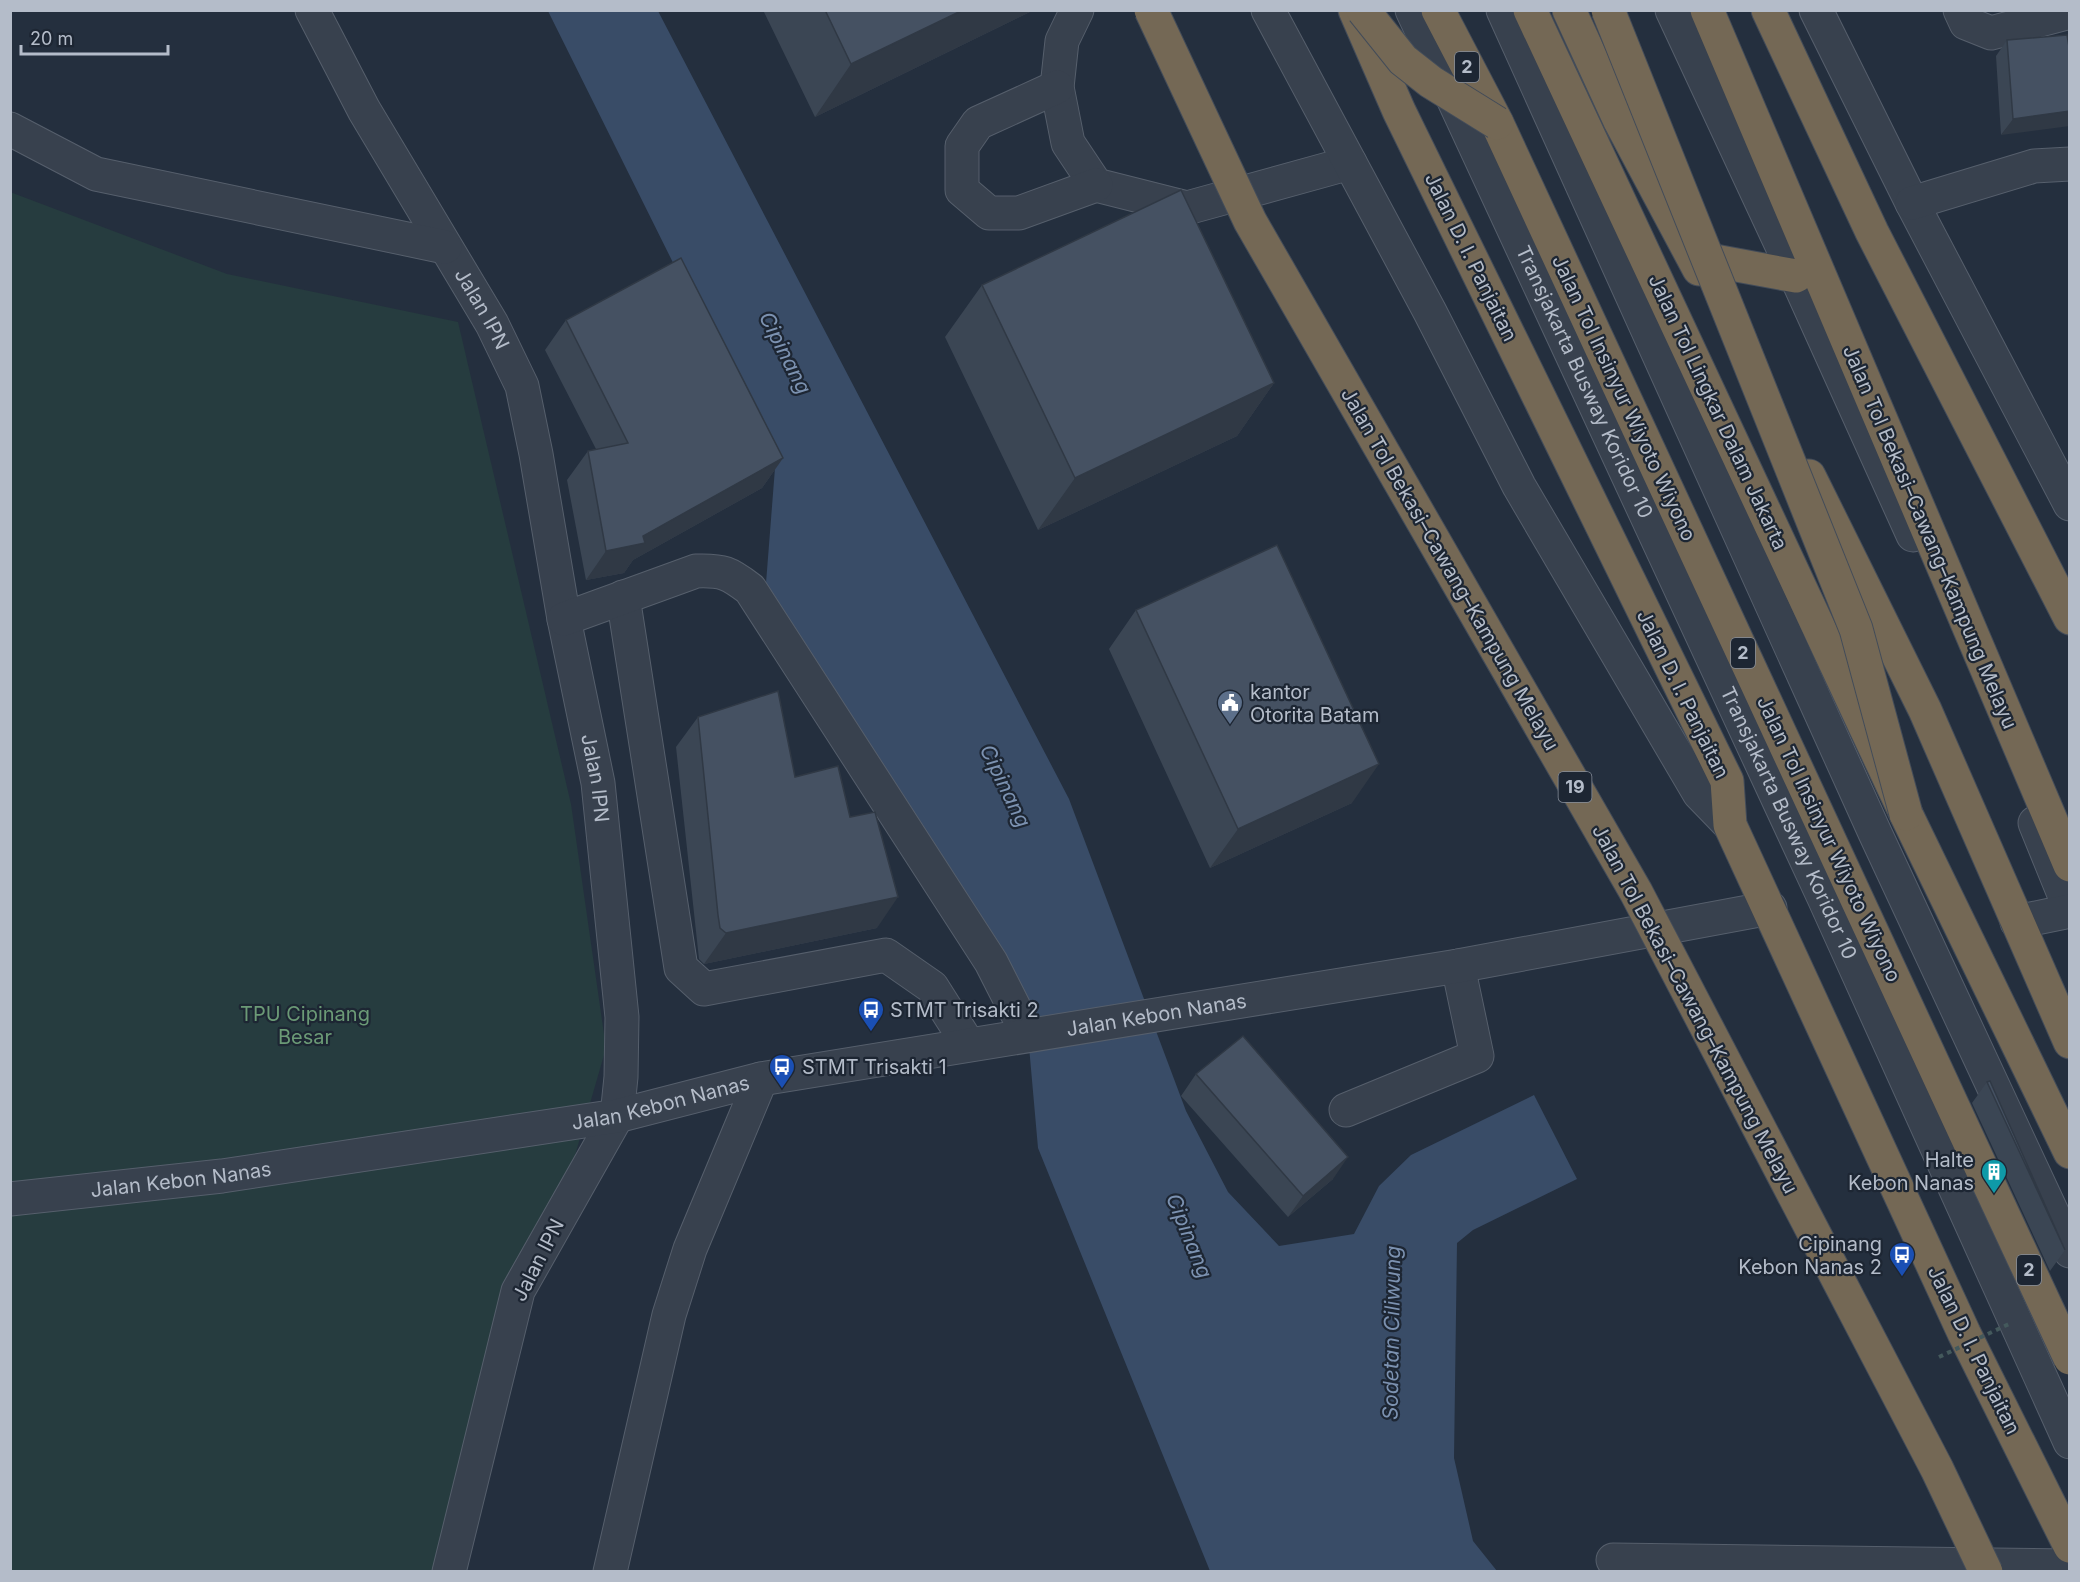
<svg xmlns="http://www.w3.org/2000/svg" width="2080" height="1582" font-family="Inter,sans-serif">
  <rect width="100%" height="100%" fill="#242f3e"/>
  <!-- green -->
  <path fill="#263c3f" d="M 10,192 L 227,274 L 458,322 L 571,804 L 606,1048 L 455,1571 L 11,1571 Z"/>
  <!-- water -->
  <path fill="#394c67" d="M 548,11 L 658,11 L 1069,799 L 1186,1111 L 1228,1192 L 1279,1246 L 1354,1234 L 1379,1186 L 1411,1155 L 1534,1095 L 1577,1179 L 1473,1230 L 1457,1243 L 1454,1458 L 1473,1541 L 1497,1571 L 1210,1571 L 1038,1148 L 1028,1035 L 764,609 L 775,468 Z"/>
  <g fill="none" stroke-linecap="round" stroke-linejoin="round">
    <defs>
      <g id="minor">
        <path id="s1" d="M 312,10 L 364,110 L 492,324 L 522,386 L 536,454 L 564,619 L 598,783 L 622,1017 L 621,1077 L 617,1116 L 518,1291 L 449,1572"/>
        <path d="M 1077,10 L 1062,41 L 1057,87 L 1068,143 L 1096,185 L 1187,208 L 1350,163"/>
        <path d="M 1268,10 L 1430,312 L 1519,486 L 1699,793 L 1730,825"/>
        <path id="s2" d="M 1412,10 L 1824,898 L 2070,1442"/>
        <path d="M 1503,10 L 1875,833 L 2070,1251"/>
        <path d="M 1672,10 L 1796,276 L 1913,535"/>
        <path d="M 1816,10 L 1912,203 L 2070,504"/>
        <path d="M 1960,10 L 1966,23 L 1991,33 L 2070,12"/>
        <path d="M 1057,87 L 978,123 L 962,146 L 962,190 L 989,213 L 1019,213 L 1096,185"/>
        <path d="M 10,129 L 96,174 L 445,247"/>
        <path d="M 1912,203 L 2034,166 L 2070,164"/>
        <path d="M 623,597 L 681,968 L 704,989 L 886,955 L 932,987 L 968,1044"/>
        <path d="M 564,619 L 696,571 C 723,570 729,573 750,589 L 991,962 L 1028,1035"/>
        <path d="M 2035,823 L 2070,909"/>
        <path d="M 2017,922 L 2070,911"/>
        <path d="M 1346,1110 L 1477,1056 L 1458,966"/>
        <path id="s3" d="M 10,1199 L 222,1176 L 617,1116 L 761,1079 L 1458,966 L 1770,908"/>
        <path d="M 1613,1560 L 2070,1566"/>
        <path d="M 610,1572 L 669,1315 L 690,1249 L 761,1079"/>
      </g>
      <path id="highway" d="M 1355,10 L 1399,111 L 1727,781 L 1730,825 L 1964,1333 L 2070,1546
        M 1438,10 L 1497,123 L 1988,1182
        M 1530,10 L 1906,814 L 2070,1152
        M 1569,10 L 1620,121 L 1699,269
        M 1707,10 L 2070,865
        M 1768,10 L 1872,232 L 2070,618
        M 1693,257 L 1796,276
        M 1809,476 L 1925,710 L 2070,1042"/>
    </defs>
    <!-- minor casing -->
    <use href="#minor" stroke="#565f6c" stroke-width="35"/>
    <!-- highway casing -->
    <use href="#highway" stroke="#434c59" stroke-width="35"/>
    <!-- minor -->
    <use href="#minor" stroke="#38414e" stroke-width="33"/>
    <!-- highway -->
    <use href="#highway" stroke="#746855" stroke-width="33"/>
    <defs>
      <path id="highway-bridge" d="M 1151,10 L 1250,221 L 1636,892 L 1937,1469 L 1986,1572
        M 1363,10 L 1403,60 L 1431,82 L 1497,123
        M 1608,10 L 1856,629 L 1906,814
        M 1988,1182 L 2070,1358"/>
    </defs>
    <!-- highway-bridge casing -->
    <use href="#highway-bridge" stroke="#434c59" stroke-width="35" stroke-linecap="butt"/>
    <!-- path-bridge -->
    <path stroke="#44595c" stroke-width="4" stroke-dasharray="4.5 4.5" stroke-linecap="butt" d="M 1939,1357 L 2009,1324"/>
    <!-- highway-bridge -->
    <use href="#highway-bridge" stroke="#746855" stroke-width="33"/>
  </g>
  <!-- wall -->
  <path fill="#3b4654" d="M 763,10 L 1034,10 L 815,117 Z
    M 2007,40 L 2069,53 L 2001,135 L 1996,56 Z
    M 982,285 L 1274,383 L 1237,436 L 1038,530 L 945,337 Z
    M 566,320 L 783,458 L 762,488 L 633,560 L 624,573 L 586,580 L 567,480 L 588,451 L 596,449 L 545,350 Z
    M 1136,610 L 1352,803 L 1210,868 L 1109,649 Z
    M 698,717 L 795,777 L 850,817 L 877,928 L 704,964 L 699,959 L 676,747 Z
    M 1196,1074 L 1333,1179 L 1288,1217 L 1181,1096 Z
    M 1987,1082 L 2065,1250 L 2050,1271 L 1972,1103 Z"/>
  <!-- shaded-wall -->
  <path fill="#303945" d="M 963,10 L 1034,10 L 815,117 L 851,64 Z
    M 2070,111 L 2070,126 L 2001,135 L 2013,119 Z
    M 1274,383 L 1237,436 L 1038,530 L 1075,478 Z
    M 783,458 L 762,488 L 633,560 L 624,573 L 586,580 L 606,551 L 643,536 Z
    M 1379,764 L 1352,803 L 1210,868 L 1238,829 Z
    M 898,897 L 877,928 L 704,964 L 726,933 Z
    M 1348,1157 L 1333,1179 L 1288,1217 L 1303,1196 Z"/>
  <!-- building -->
  <path fill="#455162" stroke="#303945" stroke-width="1.5" d="M 825,10 L 963,10 L 851,64 Z
    M 2067,35 L 2070,53 L 2070,111 L 2013,119 L 2007,40 Z
    M 1181,190 L 1274,383 L 1075,478 L 982,285 Z
    M 681,258 L 783,458 L 643,536 L 645,543 L 606,551 L 588,451 L 628,443 L 566,320 Z
    M 1277,545 L 1379,764 L 1238,829 L 1136,610 Z
    M 778,691 L 795,777 L 838,766 L 850,817 L 875,812 L 898,897 L 726,933 L 720,928 L 718,915 L 698,717 Z
    M 1243,1036 L 1348,1157 L 1303,1196 L 1196,1074 Z
    M 1990,1081 L 2065,1250 L 1987,1082 Z"/>
  <!-- icons -->
  <defs>
    <symbol id="civic-pin" viewBox="-11 -11 22 30"><path d="M0 17L-7.5 6A9.5 9.5 0 1 1 7.5 6Z" fill="#5c6f8a" stroke="#1d2633"/><path d="M-.6-6.5H3V-4.5H.6V-3L4-1V1h2V6H-6V1h2V-1L-.6-3ZM-1.2 2.5V6h2.4V2.5Z" fill="#fff"/></symbol>
    <symbol id="bus-pin" viewBox="-11 -11 22 30"><path d="M0 17L-7.5 6A9.5 9.5 0 1 1 7.5 6Z" fill="#1a4fb4" stroke="#1d2633"/><path d="M-5-6H5V4H4V6H2V4H-2V6H-4V4H-5ZM-3.5-4V0h7V-4ZM-3.5 1.2v1.5H-2V1.2ZM2 1.2v1.5H3.5V1.2Z" fill="#fff"/></symbol>
    <symbol id="building-pin" viewBox="-11 -11 22 30"><path d="M0 17L-7.5 6A9.5 9.5 0 1 1 7.5 6Z" fill="#0f9aa8" stroke="#1d2633"/><path d="M-4-6H4V6H1V3H-1V6H-4ZM-2.5-4.3h1.7v1.8h-1.7ZM.8-4.3h1.7v1.8H.8ZM-2.5-1h1.7V.8h-1.7ZM.8-1h1.7V.8H.8Z" fill="#fff"/></symbol>
  </defs>
  <g fill-rule="evenodd">
    <use href="#civic-pin" x="1215" y="688" width="30" height="40"/>
    <use href="#bus-pin" x="856" y="995" width="30" height="40"/>
    <use href="#bus-pin" x="767" y="1052" width="30" height="40"/>
    <use href="#building-pin" x="1979" y="1157" width="30" height="40"/>
    <use href="#bus-pin" x="1887" y="1240" width="30" height="40"/>
  </g>
  <g text-anchor="middle" stroke-width="4.5" stroke-linejoin="round" paint-order="stroke">
    <!-- shield labels -->
    <g fill="#1d2633" stroke="#878f9c" stroke-width="1.5">
      <rect x="1455" y="52" width="24" height="30" rx="4.5"/>
      <rect x="1731" y="638" width="24" height="30" rx="4.5"/>
      <rect x="1558.5" y="772" width="33" height="30" rx="4.5"/>
      <rect x="2017" y="1255" width="24" height="30" rx="4.5"/>
    </g>
    <g font-size="18" font-weight="bold" fill="#b4bcc9">
      <text x="1467" y="73">2</text>
      <text x="1743" y="659">2</text>
      <text x="1575" y="793">19</text>
      <text x="2029" y="1276">2</text>
    </g>
    <!-- street labels -->
    <g font-size="20" fill="#b4bcc9" stroke="#1d2633">
      <text transform="translate(1471 257) rotate(64)" y="7">Jalan D. I. Panjaitan</text>
      <text dy="7" stroke="none"><textPath href="#s1" startOffset="344">Jalan IPN</textPath></text>
      <text dy="7" stroke="none"><textPath href="#s2" startOffset="410">Transjakarta Busway Koridor 10</textPath></text>
      <text transform="translate(1624 398) rotate(65)" y="7">Jalan Tol Insinyur Wiyoto Wiyono</text>
      <text transform="translate(1718 412) rotate(65)" y="7">Jalan Tol Lingkar Dalam Jakarta</text>
      <text transform="translate(1930 537) rotate(67)" y="7">Jalan Tol Bekasi–Cawang–Kampung Melayu</text>
      <text transform="translate(1450 569) rotate(60)" y="7">Jalan Tol Bekasi–Cawang–Kampung Melayu</text>
      <text transform="translate(1683 694) rotate(64)" y="7">Jalan D. I. Panjaitan</text>
      <text dy="7" stroke="none"><textPath href="#s1" startOffset="830">Jalan IPN</textPath></text>
      <text dy="7" stroke="none"><textPath href="#s2" startOffset="896">Transjakarta Busway Koridor 10</textPath></text>
      <text transform="translate(1829 839) rotate(65)" y="7">Jalan Tol Insinyur Wiyoto Wiyono</text>
      <text transform="translate(1695 1009) rotate(62)" y="7">Jalan Tol Bekasi–Cawang–Kampung Melayu</text>
      <text dy="7" stroke="none"><textPath href="#s3" startOffset="1162">Jalan Kebon Nanas</textPath></text>
      <text dy="7" stroke="none"><textPath href="#s3" startOffset="658">Jalan Kebon Nanas</textPath></text>
      <text dy="7" stroke="none"><textPath href="#s3" startOffset="172">Jalan Kebon Nanas</textPath></text>
      <text transform="translate(538 1260) rotate(-63)" y="7">Jalan IPN</text>
      <text transform="translate(1974 1350) rotate(64)" y="7">Jalan D. I. Panjaitan</text>
    </g>
    <!-- poi labels -->
    <g font-size="20" fill="#b4bcc9" stroke="#1d2633" text-anchor="start">
      <text x="1250" y="699">kantor<tspan x="1250" dy="23">Otorita Batam</tspan></text>
      <text x="890" y="1017">STMT Trisakti 2</text>
      <text x="802" y="1074">STMT Trisakti 1</text>
      <text x="1974" y="1167" text-anchor="end">Halte<tspan x="1974" dy="23">Kebon Nanas</tspan></text>
      <text x="1882" y="1251" text-anchor="end">Cipinang<tspan x="1882" dy="23">Kebon Nanas 2</tspan></text>
    </g>
    <!-- park labels -->
    <g font-size="20" fill="#6b9a76" stroke="#1d2633">
      <text x="305" y="1021">TPU Cipinang<tspan x="305" dy="23">Besar</tspan></text>
    </g>
    <!-- water labels -->
    <g font-size="21" font-style="italic" fill="#7c92b1" stroke="#1d2633">
      <text transform="translate(785 353) rotate(63)" y="7">Cipinang</text>
      <text transform="translate(1005 786) rotate(64)" y="7">Cipinang</text>
      <text transform="translate(1189 1236) rotate(68)" y="7">Cipinang</text>
      <text transform="translate(1392 1333) rotate(-89)" y="7">Sodetan Ciliwung</text>
    </g>
  </g>
  <!-- border -->
  <rect width="2080" height="1582" fill="none" stroke="#b4bcc9" stroke-width="24"/>
  <!-- scale -->
  <path d="M21 45v9h147v-9" fill="none" stroke="#b4bcc9" stroke-width="3"/>
  <text x="30" y="45" font-size="18" fill="#b4bcc9" stroke="#1d2633" stroke-width="4.5" paint-order="stroke">20 m</text>
</svg>
